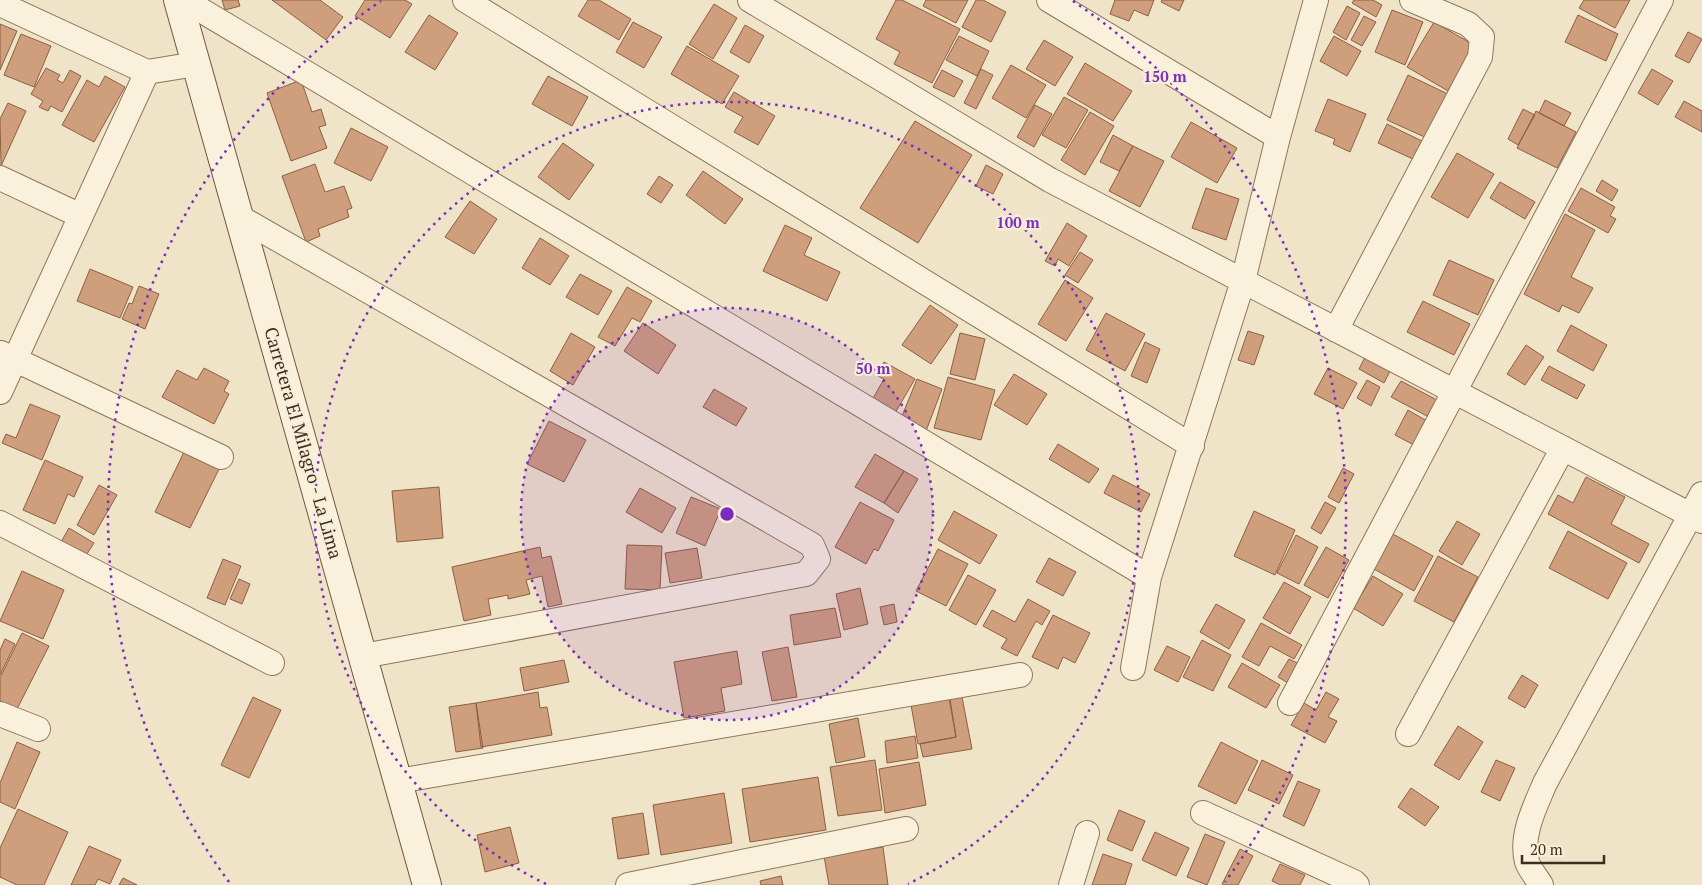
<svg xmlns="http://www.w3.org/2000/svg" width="1702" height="885" font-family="'PT Serif',serif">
  <rect width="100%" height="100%" fill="#f0e4c8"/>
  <!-- building -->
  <path fill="#cf9f7d" stroke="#8d5f41" d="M 222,0 L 238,0 L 240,6 L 225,10 Z
    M 272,0 L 320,0 L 343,17 L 326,40 Z
    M 365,0 L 405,0 L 412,4 L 390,38 L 355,16 Z
    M 588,0 L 599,0 L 631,19 L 619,40 L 578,16 Z
    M 896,0 L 902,0 L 960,29 L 932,83 L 894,64 L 900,52 L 876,39 Z
    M 926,0 L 968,0 L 956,23 L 923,6 Z
    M 976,0 L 983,0 L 1006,12 L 991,42 L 962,27 Z
    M 1115,0 L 1154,0 L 1148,16 L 1134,10 L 1129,21 L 1110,14 Z
    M 1162,0 L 1184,0 L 1179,11 L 1161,2 Z
    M 1354,0 L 1373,0 L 1382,5 L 1376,17 L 1352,3 Z
    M 1584,0 L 1630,0 L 1615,28 L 1579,8 Z
    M 714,4 L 737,18 L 713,59 L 689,44 Z
    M 1347,6 L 1360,13 L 1346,40 L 1333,32 Z
    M 1392,10 L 1423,22 L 1405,65 L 1375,52 Z
    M 429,15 L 458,33 L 435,70 L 405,52 Z
    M 1578,15 L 1618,34 L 1606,61 L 1565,42 Z
    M 1364,16 L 1376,22 L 1362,46 L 1351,40 Z
    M 633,22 L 662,37 L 644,68 L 616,52 Z
    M 1434,22 L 1474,45 L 1448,91 L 1407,67 Z
    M 0,24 L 17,31 L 0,70 Z
    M 745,25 L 764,36 L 749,63 L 730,52 Z
    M 1688,32 L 1702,39 L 1689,63 L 1675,56 Z
    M 21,34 L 51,46 L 34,87 L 4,75 Z
    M 959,36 L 989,51 L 977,76 L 946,60 Z
    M 1334,36 L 1361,51 L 1347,76 L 1320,61 Z
    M 1044,40 L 1073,57 L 1055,86 L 1026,69 Z
    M 687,46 L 739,76 L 722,104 L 671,74 Z
    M 1085,63 L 1132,91 L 1113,121 L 1067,94 Z
    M 1011,65 L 1046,85 L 1026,118 L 992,98 Z
    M 46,68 L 60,75 L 57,80 L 63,83 L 70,70 L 81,76 L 62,112 L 51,106 L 48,111 L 39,107 L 43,101 L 31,94 Z
    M 981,69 L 993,75 L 976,109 L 964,103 Z
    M 1652,69 L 1673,81 L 1658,105 L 1638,93 Z
    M 942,70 L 963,81 L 954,97 L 933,87 Z
    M 1408,75 L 1450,95 L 1429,139 L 1387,120 Z
    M 105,76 L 125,87 L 94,142 L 62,125 L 87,80 L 99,87 Z
    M 548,76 L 588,97 L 572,126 L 532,104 Z
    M 301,80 L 312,112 L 321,109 L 326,125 L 319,127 L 327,148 L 291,161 L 267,93 Z
    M 734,92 L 775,116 L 758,145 L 734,132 L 743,117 L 725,107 Z
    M 1064,97 L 1088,110 L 1066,148 L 1042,135 Z
    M 1328,99 L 1366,114 L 1350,152 L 1333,144 L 1335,139 L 1315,131 Z
    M 1545,100 L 1571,113 L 1564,126 L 1539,113 Z
    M 1684,101 L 1702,111 L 1702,132 L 1675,117 Z
    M 8,103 L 26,111 L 1,166 L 0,119 Z
    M 1035,105 L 1052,114 L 1034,147 L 1017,137 Z
    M 1523,109 L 1535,115 L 1518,145 L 1508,139 Z
    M 1536,111 L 1576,132 L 1557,168 L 1517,148 Z
    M 1090,112 L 1114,126 L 1085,175 L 1061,160 Z
    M 915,121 L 972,155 L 918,243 L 860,208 Z
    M 1191,122 L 1237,148 L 1217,183 L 1171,157 Z
    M 1387,124 L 1424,142 L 1415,160 L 1378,143 Z
    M 351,128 L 388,147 L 371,181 L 334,163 Z
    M 1113,135 L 1133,146 L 1119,171 L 1100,162 Z
    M 563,143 L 594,165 L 569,200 L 538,177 Z
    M 1133,146 L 1164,161 L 1140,207 L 1109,191 Z
    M 1457,153 L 1494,174 L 1468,218 L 1431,197 Z
    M 315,164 L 325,192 L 344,186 L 352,208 L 347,210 L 349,217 L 318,229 L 320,236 L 306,242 L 282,176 Z
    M 986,165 L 1003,174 L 993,194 L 976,186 Z
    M 703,171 L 743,199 L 725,224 L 686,195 Z
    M 659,176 L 673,185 L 661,203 L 647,194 Z
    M 1602,180 L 1618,190 L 1612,201 L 1596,191 Z
    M 1500,182 L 1535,202 L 1525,219 L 1490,198 Z
    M 1206,188 L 1239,199 L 1226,240 L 1192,228 Z
    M 1581,188 L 1615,207 L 1610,216 L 1616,219 L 1608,233 L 1568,211 Z
    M 470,201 L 497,219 L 474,254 L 445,237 Z
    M 1565,214 L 1595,230 L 1571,277 L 1593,288 L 1579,313 L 1562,305 L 1559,312 L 1524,294 Z
    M 1067,223 L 1087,236 L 1069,266 L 1058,259 L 1055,266 L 1045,261 Z
    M 785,225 L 812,238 L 804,255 L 840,272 L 827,301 L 763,271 Z
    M 540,238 L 569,256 L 550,285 L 522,268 Z
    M 1080,252 L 1093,260 L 1078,283 L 1065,275 Z
    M 1449,260 L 1494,280 L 1478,315 L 1433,295 Z
    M 90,269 L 133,287 L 120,318 L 77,301 Z
    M 580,274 L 612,291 L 598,315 L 566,297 Z
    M 1065,280 L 1093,298 L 1066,341 L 1038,324 Z
    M 139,286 L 159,294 L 145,329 L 122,319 L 129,303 L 132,304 Z
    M 627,287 L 652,301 L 640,322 L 632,318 L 615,346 L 598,337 Z
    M 1423,301 L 1470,324 L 1454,355 L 1407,332 Z
    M 930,305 L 958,325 L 931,364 L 902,345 Z
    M 1106,313 L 1145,334 L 1125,371 L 1086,350 Z
    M 643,323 L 676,345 L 658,374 L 624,351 Z
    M 1571,325 L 1607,345 L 1593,371 L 1557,351 Z
    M 1248,331 L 1264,336 L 1254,365 L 1238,360 Z
    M 571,333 L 595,347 L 573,385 L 550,371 Z
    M 960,333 L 985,339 L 975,380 L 950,374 Z
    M 1145,342 L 1160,349 L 1147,383 L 1131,376 Z
    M 1526,345 L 1544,357 L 1525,385 L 1507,374 Z
    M 1365,357 L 1390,371 L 1384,383 L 1359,369 Z
    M 884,362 L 915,379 L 895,413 L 872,400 L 884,379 L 876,375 Z
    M 1549,366 L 1585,385 L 1577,399 L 1541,380 Z
    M 204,368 L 229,381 L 224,391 L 229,394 L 214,424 L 162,397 L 177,370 L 197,380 Z
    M 1328,368 L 1357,383 L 1343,409 L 1314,394 Z
    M 1014,374 L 1047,394 L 1027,425 L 994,405 Z
    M 948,377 L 995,390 L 981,440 L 934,428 Z
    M 917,379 L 942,389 L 926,431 L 900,421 Z
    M 1367,380 L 1380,387 L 1371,406 L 1357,398 Z
    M 1401,381 L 1437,400 L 1427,416 L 1391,397 Z
    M 714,389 L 747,408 L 736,426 L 703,407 Z
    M 30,404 L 60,416 L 42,460 L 2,443 L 6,434 L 16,438 Z
    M 1408,410 L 1427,421 L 1414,445 L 1395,435 Z
    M 549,421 L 586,440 L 564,482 L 527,464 Z
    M 1058,444 L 1099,469 L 1089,483 L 1049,459 Z
    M 185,450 L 220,467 L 190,528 L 155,512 Z
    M 875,454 L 904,471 L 884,503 L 855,487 Z
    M 45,460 L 83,477 L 74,497 L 68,494 L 55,524 L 23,510 Z
    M 1343,468 L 1354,474 L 1339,503 L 1328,497 Z
    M 904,471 L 918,479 L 898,513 L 884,503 Z
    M 1113,475 L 1150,494 L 1141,512 L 1104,493 Z
    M 1586,477 L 1625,497 L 1611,524 L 1649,544 L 1639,563 L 1548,514 L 1558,495 L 1573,503 Z
    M 99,485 L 117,495 L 94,535 L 77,525 Z
    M 439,487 L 443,538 L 397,542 L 392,491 Z
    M 640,488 L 676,508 L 662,533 L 626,512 Z
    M 691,497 L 721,509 L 705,546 L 676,533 Z
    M 860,502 L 894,520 L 878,551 L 874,549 L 866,564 L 835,547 Z
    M 1325,502 L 1336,508 L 1321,534 L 1311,528 Z
    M 954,511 L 997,535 L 980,564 L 938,540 Z
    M 1254,511 L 1295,530 L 1275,575 L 1234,556 Z
    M 1457,521 L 1480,534 L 1462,565 L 1439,551 Z
    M 69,528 L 94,543 L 85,557 L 61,542 Z
    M 1568,531 L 1627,563 L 1608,599 L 1549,568 Z
    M 1391,533 L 1433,556 L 1414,591 L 1372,568 Z
    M 1296,535 L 1318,547 L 1299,584 L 1277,573 Z
    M 627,545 L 662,546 L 660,590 L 625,589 Z
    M 540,547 L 542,558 L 551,556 L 562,604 L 548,607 L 542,576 L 526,580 L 530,594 L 508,599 L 508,595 L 488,599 L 491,615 L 464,621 L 452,567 Z
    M 1326,547 L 1349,560 L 1328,598 L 1304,585 Z
    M 697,548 L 702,578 L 670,583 L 665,553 Z
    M 938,549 L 968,564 L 946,606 L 916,591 Z
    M 1438,556 L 1478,577 L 1454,622 L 1414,601 Z
    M 1049,558 L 1076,572 L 1063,596 L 1036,582 Z
    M 223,559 L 241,566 L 225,605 L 207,598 Z
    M 22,571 L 64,590 L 43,639 L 0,621 Z
    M 968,575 L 996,590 L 976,625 L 949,610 Z
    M 1373,576 L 1403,594 L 1383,626 L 1353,608 Z
    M 239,579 L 250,584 L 242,604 L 230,599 Z
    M 1284,582 L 1311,597 L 1290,634 L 1263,618 Z
    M 860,588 L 868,624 L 844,630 L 836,594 Z
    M 1028,599 L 1050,611 L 1042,625 L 1036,621 L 1017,656 L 1001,648 L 1007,639 L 983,626 L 992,610 L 1015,622 Z
    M 894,604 L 897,622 L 884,625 L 880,607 Z
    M 1216,604 L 1245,620 L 1229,649 L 1200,632 Z
    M 835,608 L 841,637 L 794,645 L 790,615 Z
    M 1053,615 L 1090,633 L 1075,663 L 1063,657 L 1058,669 L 1032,657 Z
    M 1261,623 L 1302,645 L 1294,659 L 1270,646 L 1259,666 L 1242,657 Z
    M 22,633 L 49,646 L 17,709 L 0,701 L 0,678 Z
    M 5,639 L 15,644 L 0,675 L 0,650 Z
    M 1202,640 L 1231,655 L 1213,691 L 1183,677 Z
    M 1167,646 L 1190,657 L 1178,682 L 1154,670 Z
    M 788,647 L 797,697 L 772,701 L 762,652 Z
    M 737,651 L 742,684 L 721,688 L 725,711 L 684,718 L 674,662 Z
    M 1289,659 L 1299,664 L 1288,683 L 1278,677 Z
    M 564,660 L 569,682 L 524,691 L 520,668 Z
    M 1242,663 L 1280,685 L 1266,708 L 1228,687 Z
    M 1522,675 L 1538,685 L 1525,708 L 1508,698 Z
    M 538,692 L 540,708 L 547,707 L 552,735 L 481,747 L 476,703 Z
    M 1326,692 L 1339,699 L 1328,717 L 1337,721 L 1325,743 L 1291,725 L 1304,703 L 1316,710 Z
    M 253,697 L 281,710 L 249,778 L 221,765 Z
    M 962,697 L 972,749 L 923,757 L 920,744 L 956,737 L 950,699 Z
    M 949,698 L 956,737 L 918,744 L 911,705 Z
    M 476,703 L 483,748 L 456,752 L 449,707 Z
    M 858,718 L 865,757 L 836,763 L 829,724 Z
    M 1458,726 L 1483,742 L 1459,780 L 1434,765 Z
    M 915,736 L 918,758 L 887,763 L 885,741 Z
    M 17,742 L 40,752 L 15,809 L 0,802 L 0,783 Z
    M 1221,742 L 1258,761 L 1236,804 L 1198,786 Z
    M 875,760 L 882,810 L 838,816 L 830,767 Z
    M 1262,760 L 1293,775 L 1279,804 L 1248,790 Z
    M 1496,760 L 1515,768 L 1500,801 L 1481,792 Z
    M 919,762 L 926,805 L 885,813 L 879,769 Z
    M 818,777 L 826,830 L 750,842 L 742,789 Z
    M 1298,781 L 1320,790 L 1304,826 L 1283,816 Z
    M 1411,788 L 1439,807 L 1425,826 L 1398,807 Z
    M 724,793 L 732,843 L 661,855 L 653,805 Z
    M 18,809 L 68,832 L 44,885 L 17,885 L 0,877 L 0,848 Z
    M 1119,810 L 1145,821 L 1132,851 L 1107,840 Z
    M 643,813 L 649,854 L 618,859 L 612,818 Z
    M 510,827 L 519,863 L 485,872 L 477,835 Z
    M 1155,832 L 1189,848 L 1176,876 L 1142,860 Z
    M 1205,834 L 1225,842 L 1207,885 L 1187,877 Z
    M 89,846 L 121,860 L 110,884 L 98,879 L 95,885 L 71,885 Z
    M 883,847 L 888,885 L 829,885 L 824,856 Z
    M 1240,849 L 1253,856 L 1238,885 L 1224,885 L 1222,884 Z
    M 1103,854 L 1132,864 L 1125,885 L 1092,885 Z
    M 1280,864 L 1305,875 L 1300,885 L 1280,885 L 1272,881 Z
    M 781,876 L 783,885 L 761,885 L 760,881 Z
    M 123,878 L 137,885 L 119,885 Z"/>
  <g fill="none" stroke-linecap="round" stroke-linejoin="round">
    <defs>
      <path id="minor" d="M 184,0 L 1149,577
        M 465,0 L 1192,446
        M 750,0 L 1050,180 L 1702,521
        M 1049,0 L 1278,137
        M 0,4 L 147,72 L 196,64
        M 0,178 L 81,216
        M 239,217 L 812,545 L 818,559 L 806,574 L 363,656
        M 1336,330 L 1480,57 L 1482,37 L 1468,24 L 1412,0
        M 1,353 L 221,457
        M 0,392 L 147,72
        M 0,523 L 272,663
        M 1133,668 L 1149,577 L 1243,281 L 1278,137 L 1316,0
        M 1290,703 L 1661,0
        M 0,714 L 38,729
        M 1408,734 L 1563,448
        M 398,781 L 1020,675
        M 1203,813 L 1354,882 L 1357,885
        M 628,885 L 906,829
        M 1071,885 L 1087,833
        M 1541,885 C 1537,878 1530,870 1527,862 C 1520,835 1535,807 1545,783 L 1702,494"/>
      <path id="secondary" d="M 178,0 L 427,885"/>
    </defs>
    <!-- minor casing -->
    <use href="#minor" stroke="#8d765c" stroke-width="26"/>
    <!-- secondary casing -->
    <use href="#secondary" stroke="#6f573f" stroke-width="30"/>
    <!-- minor -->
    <use href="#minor" stroke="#faf1dc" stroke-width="24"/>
    <!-- secondary -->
    <use href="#secondary" stroke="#faf1dc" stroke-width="28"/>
  </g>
  <!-- distance rings -->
  <circle cx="727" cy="514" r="206" fill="#7b2cbf" fill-opacity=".12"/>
  <g fill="none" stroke="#7b2cbf" stroke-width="2.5" stroke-dasharray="2.5 5">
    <circle cx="727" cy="514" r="206"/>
    <path d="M546 884A412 412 0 1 1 908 884"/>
    <path d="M229 882A619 619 0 0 1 381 1M1073 1A619 619 0 0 1 1225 882"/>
  </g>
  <g text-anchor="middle" stroke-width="4.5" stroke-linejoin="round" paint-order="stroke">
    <!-- street labels -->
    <g font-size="18" fill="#3d2e20" stroke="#f7eed8">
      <text transform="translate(303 443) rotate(74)" y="6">Carretera El Milagro - La Lima</text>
    </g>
  </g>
  <circle cx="727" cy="514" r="8" fill="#7b2cbf" stroke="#f7eed8" stroke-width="2.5"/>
  <g font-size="15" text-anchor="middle" font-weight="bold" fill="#7b2cbf" stroke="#f7eed8" stroke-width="4.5" stroke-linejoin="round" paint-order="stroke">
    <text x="1165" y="82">150 m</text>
    <text x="1018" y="228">100 m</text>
    <text x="873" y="374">50 m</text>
  </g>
  <!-- scale -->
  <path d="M1522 855v8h82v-8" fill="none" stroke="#3d2e20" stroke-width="2.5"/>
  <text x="1530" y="855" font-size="15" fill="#3d2e20" stroke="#f7eed8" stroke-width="4" paint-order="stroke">20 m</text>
</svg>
